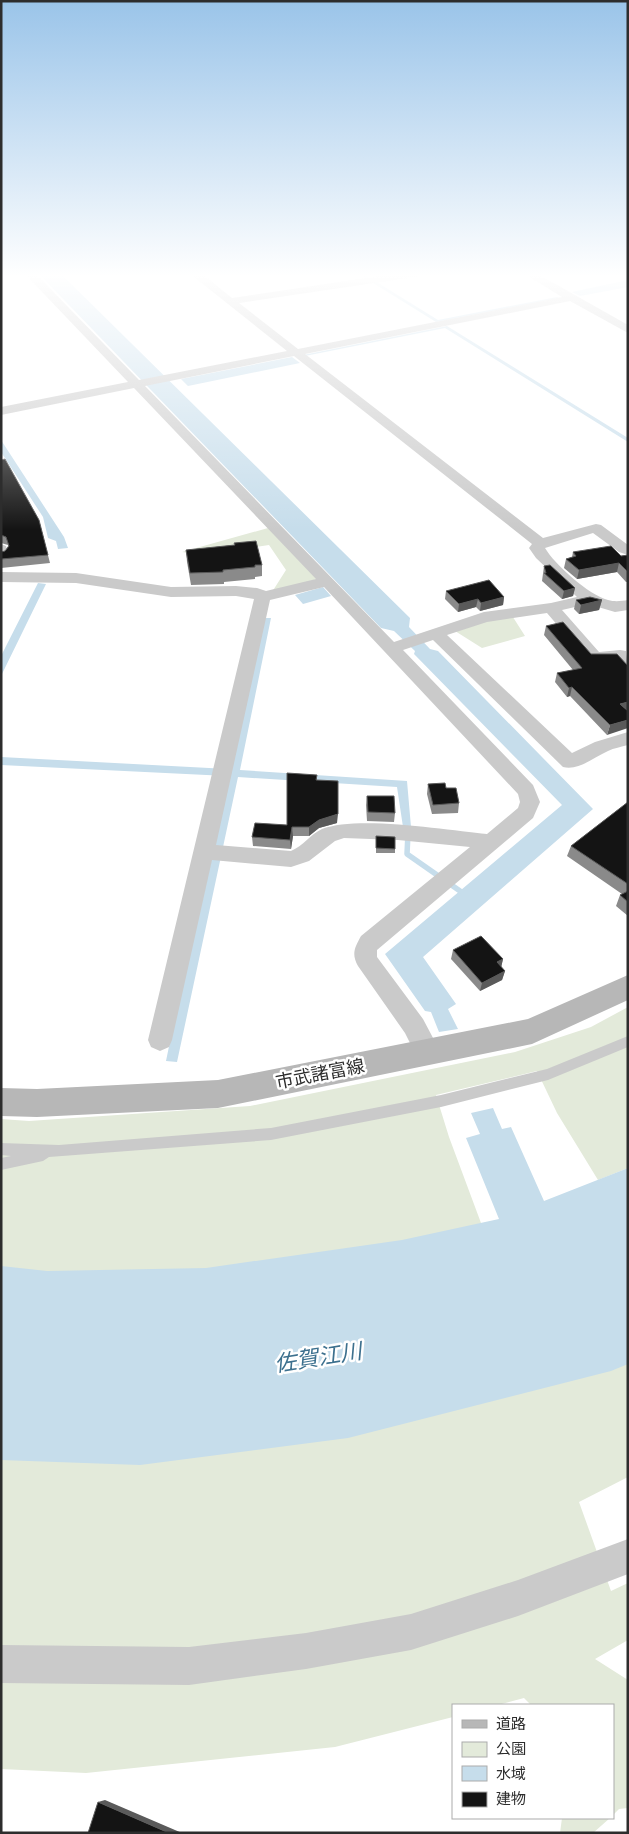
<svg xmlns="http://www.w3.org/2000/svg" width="629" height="1834" font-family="'Titillium Web','Noto Sans JP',sans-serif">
  <rect width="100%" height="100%" fill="#fff"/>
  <!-- green -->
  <path fill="#e3eada" d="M 268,528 L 317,579 L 272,592 L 286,570 L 269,545 L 204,555 L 182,552 Z
    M 511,614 L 525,636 L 482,648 L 455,631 Z
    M 628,1007 L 628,1168 L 598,1180 L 557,1113 L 537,1071 L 436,1095 L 449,1137 L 481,1223 L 484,1254 L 1,1306 L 1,1119 L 29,1121 L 250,1106 L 515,1052 L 591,1027 Z
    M 628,1334 L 628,1477 L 579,1502 L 611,1591 L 628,1583 L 628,1640 L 595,1659 L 628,1680 L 628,1808 L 619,1809 L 613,1815 L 613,1705 L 531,1705 L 524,1698 L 498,1705 L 453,1705 L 453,1717 L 335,1747 L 86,1773 L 1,1769 L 1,1422 Z
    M 562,1818 L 610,1818 L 593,1833 L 560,1833 Z"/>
  <!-- water -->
  <path fill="#c6ddeb" d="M 38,273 L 60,273 L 410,618 L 409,627 L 430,649 L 438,651 L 593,809 L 423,957 L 456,1004 L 448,1009 L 458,1029 L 439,1032 L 431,1012 L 425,1011 L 385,954 L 562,805 L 414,654 L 415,651 L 394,631 L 381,628 Z
    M 357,273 L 362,273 L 438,320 L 557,297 L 559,298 L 436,322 Z
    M 628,280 L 628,287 L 580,296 L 572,292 Z
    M 447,326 L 628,438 L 628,442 L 445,328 L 305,356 L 303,355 Z
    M 292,357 L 300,363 L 188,386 L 181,379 Z
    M 1,440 L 64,537 L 68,548 L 58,549 L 56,541 L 48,538 L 43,517 L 1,452 Z
    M 38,583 L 46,584 L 1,676 L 1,656 Z
    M 323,587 L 331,596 L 303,604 L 295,595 Z
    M 262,618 L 271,618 L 240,770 L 407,781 L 411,827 L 403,827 L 397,787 L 238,777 L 177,1062 L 166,1061 L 209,852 L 227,776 L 1,765 L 1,757 L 228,769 Z
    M 493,1108 L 502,1129 L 511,1127 L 544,1201 L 628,1168 L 628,1364 L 611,1371 L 348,1438 L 140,1465 L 1,1460 L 1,1266 L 47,1271 L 206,1268 L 402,1240 L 499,1219 L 466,1138 L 480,1134 L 471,1113 Z"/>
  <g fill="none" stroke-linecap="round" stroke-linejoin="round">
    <!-- stream -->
    <path stroke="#c6ddeb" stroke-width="5.5" d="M 408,833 L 407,854 L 460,891"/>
    <!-- lane -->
    <path fill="#cacaca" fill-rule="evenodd" d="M 628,1036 L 628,1047 L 548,1080 L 441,1107 L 271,1140 L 49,1157 L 43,1161 L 1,1170 L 1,1158 L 11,1156 L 1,1155 L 1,1143 L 59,1145 L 271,1128 L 441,1095 L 547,1069 Z"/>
    <!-- street -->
    <path fill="#cacaca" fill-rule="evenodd" d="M 24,273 L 35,273 L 139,380 L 287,351 L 189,273 L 201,273 L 232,298 L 399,273 L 426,273 L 421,276 L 239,303 L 298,349 L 562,297 L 523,273 L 536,273 L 628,325 L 628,333 L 570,301 L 305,354 L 543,538 L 596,524 L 601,525 L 628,545 L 628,555 L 619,552 L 593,533 L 545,548 C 555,565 589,595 608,600 C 615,602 621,601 628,600 L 628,610 L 615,612 L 588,604 L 562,610 L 599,652 L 620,650 L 626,651 L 628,668 L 622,667 L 616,661 L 595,663 L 589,662 L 547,613 L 487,622 L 447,635 L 572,753 L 595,742 L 628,732 L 628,745 C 621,747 614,748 608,751 C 594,757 579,771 563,767 L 433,640 L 403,650 L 533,785 L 540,802 L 533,818 L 377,950 L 377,957 L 423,1019 L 441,1053 L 437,1061 L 428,1064 L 419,1061 L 405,1033 L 358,966 C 351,954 355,947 361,936 L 470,847 L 398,840 L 344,838 L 335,841 L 309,861 L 291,867 L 212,860 L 172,1040 L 169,1047 L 160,1051 L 151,1047 L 148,1040 L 254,599 L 236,596 L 171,597 L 76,583 L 1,582 L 1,572 L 76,573 L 171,587 L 236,586 L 257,588 L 266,591 L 316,579 L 134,388 L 1,415 L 1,407 L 128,382 ZM 294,356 L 532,544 L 529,548 L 536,558 L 577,597 L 551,603 L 484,612 L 394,642 L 145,386 ZM 324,587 L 518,794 L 520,802 L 518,808 L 487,834 C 447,830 357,815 322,829 C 311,834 303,846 291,851 L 216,845 L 270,600 Z
      M 1,544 L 6,546 L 9,555 L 6,558 L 1,560 Z
      M 628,1539 L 628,1574 L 518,1616 L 411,1650 L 306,1669 L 189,1685 L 1,1683 L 1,1645 L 189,1647 L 306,1633 L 411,1614 L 518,1580 Z"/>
    <!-- secondary -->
    <path fill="#b7b7b7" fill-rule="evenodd" d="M 628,975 L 628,1000 L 532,1044 L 218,1108 L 37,1117 L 1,1116 L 1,1088 L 37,1089 L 218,1080 L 528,1019 Z"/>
  </g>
  <!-- wall -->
  <path fill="#8a8a8a" d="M 1,460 L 39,520 L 50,563 L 1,568 L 1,559 L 8,546 L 8,545 L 1,543 Z
    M 234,545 L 262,565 L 262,576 L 255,577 L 255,579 L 224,582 L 224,584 L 191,585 L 187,562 L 186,550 Z
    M 573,552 L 621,556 L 628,555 L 628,582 L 626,582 L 617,572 L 577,579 L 564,568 L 566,559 L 572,557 Z
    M 544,566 L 575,588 L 573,596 L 562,599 L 542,581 Z
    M 446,591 L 504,597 L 503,605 L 480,611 L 476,607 L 458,612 L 445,599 Z
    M 576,600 L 602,600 L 599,610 L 579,614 L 574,609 Z
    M 546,626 L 591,654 L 628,666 L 607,735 L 570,696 L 567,697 L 555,682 L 557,673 L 573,670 L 544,635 Z
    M 317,775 L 317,780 L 337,823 L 319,828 L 309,836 L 293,836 L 291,849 L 253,846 L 252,837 L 287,825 Z
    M 428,784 L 446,788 L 459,803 L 458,813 L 432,814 L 427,794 Z
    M 367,796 L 395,813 L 394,822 L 367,821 L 366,805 Z
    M 628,802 L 628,916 L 616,906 L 620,895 L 622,894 L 567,856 L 571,846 Z
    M 376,836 L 395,849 L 395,853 L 376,853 Z
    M 453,950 L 503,959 L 501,967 L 505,971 L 502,980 L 480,991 L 451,959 Z"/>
  <!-- shaded-wall -->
  <path fill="#5a5a5a" d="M 619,563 L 617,572 L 577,579 L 579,570 Z
    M 575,588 L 573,596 L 562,599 L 564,591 Z
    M 504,597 L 503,605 L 480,611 L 481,603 Z
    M 478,599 L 476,607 L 458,612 L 459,604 Z
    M 602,600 L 599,610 L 579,614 L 581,605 Z
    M 572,687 L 570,696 L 567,697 L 569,688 Z
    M 628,702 L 628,711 L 620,704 Z
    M 628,720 L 628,728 L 607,735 L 610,725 Z
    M 338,814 L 337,823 L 319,828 L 309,836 L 309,827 L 319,820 Z
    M 292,827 L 293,836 L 291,849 L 290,840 Z
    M 503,959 L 501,968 L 497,962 Z
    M 505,971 L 502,980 L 480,991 L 482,983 Z
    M 105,1800 L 182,1833 L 169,1833 L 98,1802 Z"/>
  <!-- building -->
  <path fill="#141414" stroke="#5a5a5a" d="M 5,459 L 39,520 L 48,555 L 1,559 L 1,552 L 5,551 L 9,546 L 6,537 L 1,535 L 1,460 Z
    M 256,541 L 262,565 L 255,565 L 255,567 L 223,570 L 223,572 L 190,573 L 186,550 L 235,545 L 234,543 Z
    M 611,546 L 621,556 L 628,555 L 628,572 L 619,563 L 579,570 L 566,559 L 576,556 L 573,552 Z
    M 550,565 L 575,588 L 564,591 L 544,573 L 546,573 L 544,566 Z
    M 489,580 L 504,597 L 481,603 L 478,599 L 459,604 L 446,591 Z
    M 590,597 L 602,600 L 581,605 L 576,600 Z
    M 563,622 L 591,654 L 617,654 L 628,666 L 628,702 L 620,704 L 628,711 L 628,720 L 610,725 L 572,687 L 569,688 L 557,673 L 582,668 L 546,626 Z
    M 287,773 L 317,775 L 316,780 L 338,781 L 338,814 L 319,820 L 309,827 L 292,827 L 290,840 L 252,837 L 255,823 L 287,825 Z
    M 445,783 L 446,788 L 456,788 L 459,803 L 433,805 L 428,784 Z
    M 367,796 L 394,796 L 395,813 L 368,812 Z
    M 628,802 L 628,884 L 571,846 Z
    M 376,836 L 395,837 L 395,849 L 376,848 Z
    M 628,891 L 628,902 L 620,895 Z
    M 481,936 L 503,959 L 497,962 L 505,971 L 482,983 L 453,950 Z
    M 98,1802 L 169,1833 L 88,1833 Z"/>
  <!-- sky -->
  <linearGradient id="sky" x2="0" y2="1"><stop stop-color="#9ac4e9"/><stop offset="0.52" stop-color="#fff"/><stop offset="1" stop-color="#fff" stop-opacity="0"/></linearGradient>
  <rect width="629" height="530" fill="url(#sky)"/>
  <g text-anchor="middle" stroke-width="5" stroke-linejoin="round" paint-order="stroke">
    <!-- street labels -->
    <g font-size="18" fill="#2d2d2d" stroke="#fff">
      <text transform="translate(320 1074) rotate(-11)" y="6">市武諸富線</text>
    </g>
    <!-- near-water labels -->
    <g font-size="22" font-style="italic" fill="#3c708e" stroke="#fff">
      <text transform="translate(318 1357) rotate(-9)" y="8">佐賀江川</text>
    </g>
  </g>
  <!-- border -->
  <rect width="629" height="1834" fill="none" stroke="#2d2d2d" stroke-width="5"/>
  <!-- legend -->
  <rect x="452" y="1704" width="162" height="115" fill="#ffffff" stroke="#ababab"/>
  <rect x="462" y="1720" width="25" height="8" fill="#b7b7b7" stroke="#ababab"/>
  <text x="496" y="1729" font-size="15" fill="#2d2d2d">道路</text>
  <rect x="462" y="1742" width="25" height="15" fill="#e3eada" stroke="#ababab"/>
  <text x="496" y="1754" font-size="15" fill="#2d2d2d">公園</text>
  <rect x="462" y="1766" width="25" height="15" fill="#c6ddeb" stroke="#ababab"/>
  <text x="496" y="1779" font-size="15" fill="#2d2d2d">水域</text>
  <rect x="462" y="1792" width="25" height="15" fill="#141414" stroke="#ababab"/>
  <text x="496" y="1804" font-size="15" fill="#2d2d2d">建物</text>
</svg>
